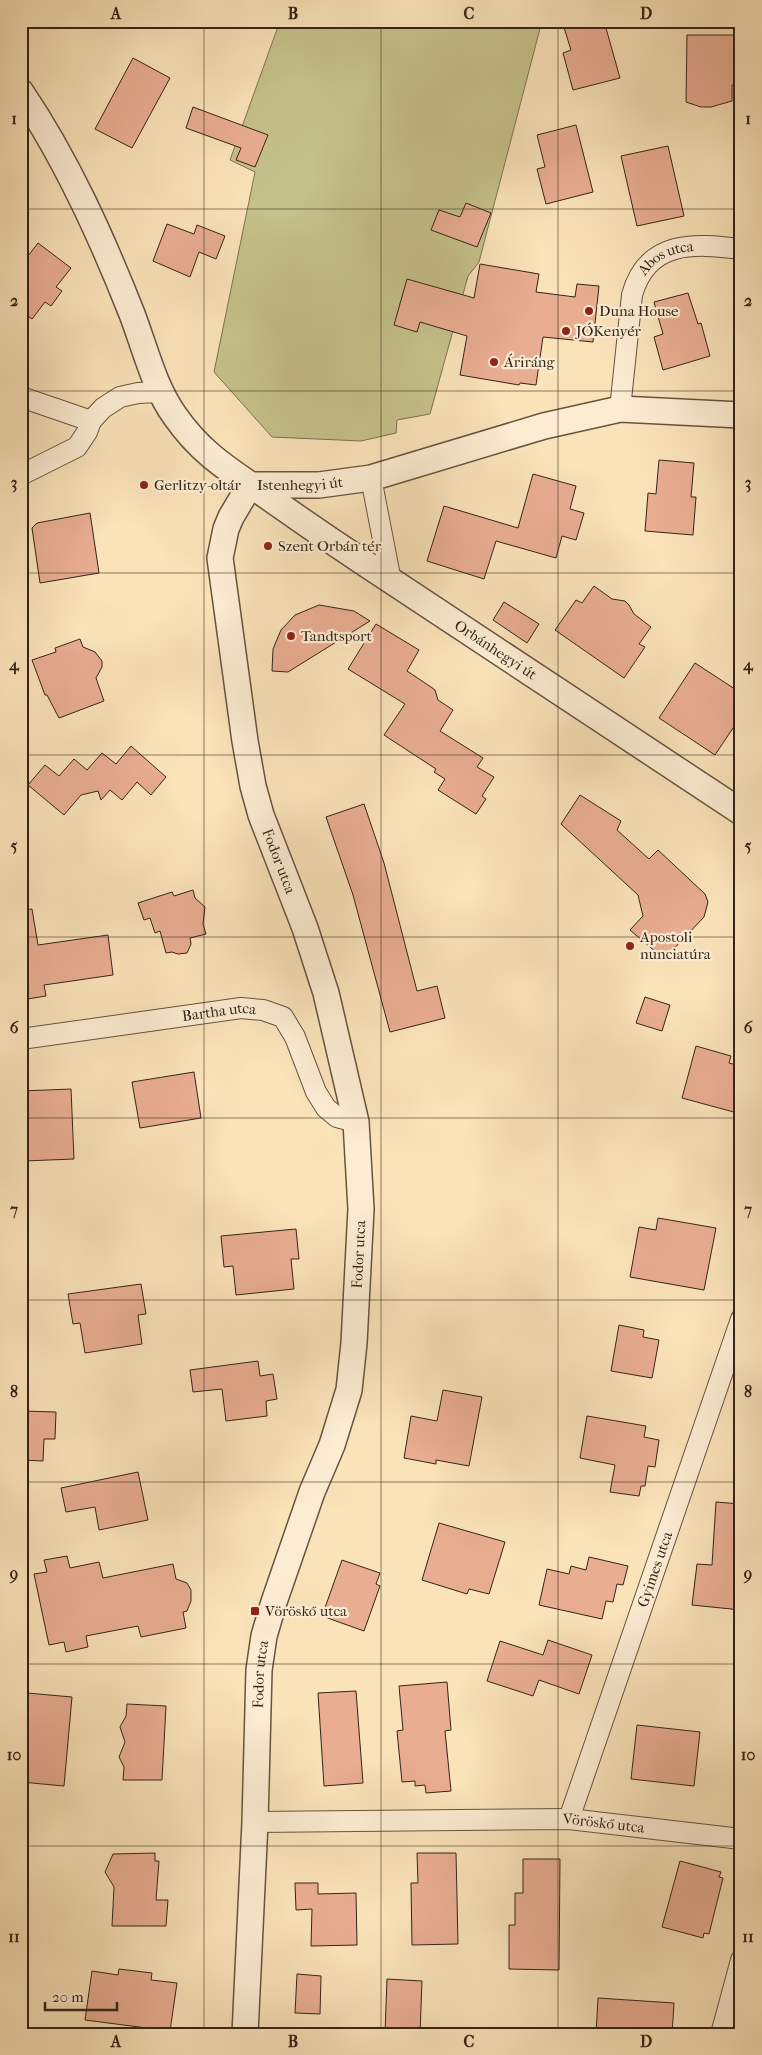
<svg xmlns="http://www.w3.org/2000/svg" width="762" height="2055" font-family="'IM FELL French Canon',serif">
  <rect width="100%" height="100%" fill="#fae2b9"/>
  <filter id="stains"><feTurbulence type="fractalNoise" baseFrequency=".004" numOctaves="4"/><feColorMatrix values="0 0 0 0 .2 0 0 0 0 .09 0 0 0 0 .02 0 0 0 .5 -.17"/></filter>
  <radialGradient id="worn" r=".72"><stop offset=".6" stop-color="#630" stop-opacity="0"/><stop offset="1" stop-color="#630" stop-opacity=".3"/></radialGradient>
  <!-- green -->
  <path fill="#c5c18a" stroke="#7d7250" d="M 280,21 L 542,21 L 479,262 L 468,276 L 430,414 L 397,420 L 396,433 L 361,441 L 272,437 L 214,372 L 255,172 L 230,160 Z"/>
  <!-- building -->
  <path fill="#e9ad92" stroke="#352417" d="M 562,21 L 604,21 L 620,78 L 573,90 L 563,53 L 571,50 Z
    M 687,35 L 741,35 L 741,85 L 732,85 L 732,101 L 711,107 L 701,107 L 686,102 Z
    M 133,58 L 170,78 L 132,148 L 95,129 Z
    M 193,107 L 268,135 L 255,167 L 236,160 L 241,148 L 186,128 Z
    M 576,125 L 593,192 L 546,204 L 537,169 L 545,167 L 537,135 Z
    M 668,146 L 684,216 L 637,226 L 621,156 Z
    M 466,203 L 491,213 L 477,247 L 431,230 L 439,210 L 460,217 Z
    M 167,224 L 194,234 L 197,225 L 225,236 L 216,259 L 199,252 L 190,277 L 153,261 Z
    M 38,243 L 71,268 L 56,287 L 62,291 L 51,306 L 45,302 L 32,319 L 21,311 L 21,265 Z
    M 480,264 L 539,274 L 536,292 L 575,297 L 577,284 L 599,286 L 593,342 L 543,337 L 536,385 L 520,383 L 519,385 L 460,375 L 467,336 L 420,322 L 417,332 L 394,325 L 407,279 L 474,298 Z
    M 688,293 L 698,324 L 701,323 L 710,356 L 663,370 L 654,337 L 663,334 L 654,302 Z
    M 659,460 L 694,463 L 691,497 L 696,497 L 693,535 L 645,531 L 648,493 L 656,494 Z
    M 533,474 L 576,486 L 570,509 L 584,513 L 576,540 L 562,536 L 556,558 L 496,541 L 484,579 L 427,561 L 444,506 L 518,528 Z
    M 90,513 L 99,573 L 40,583 L 32,528 L 37,523 Z
    M 594,586 L 612,599 L 625,601 L 629,605 L 634,614 L 651,627 L 639,644 L 645,647 L 624,678 L 555,630 L 576,600 L 582,603 Z
    M 504,602 L 539,624 L 527,643 L 493,620 Z
    M 319,605 L 354,611 L 370,621 L 288,672 L 272,671 L 273,649 L 281,630 L 295,615 Z
    M 376,624 L 419,650 L 407,671 L 431,687 L 435,690 L 438,700 L 453,710 L 440,731 L 483,758 L 477,767 L 494,777 L 482,796 L 486,799 L 476,814 L 438,790 L 445,779 L 434,772 L 436,769 L 384,735 L 405,704 L 348,669 Z
    M 80,639 L 83,647 L 95,652 L 102,661 L 102,667 L 96,678 L 104,701 L 59,718 L 47,695 L 45,695 L 32,660 L 56,652 L 55,648 Z
    M 695,663 L 741,693 L 741,716 L 715,755 L 659,718 Z
    M 131,746 L 166,777 L 151,795 L 137,782 L 122,800 L 110,790 L 101,800 L 98,791 L 81,795 L 64,815 L 28,785 L 45,765 L 59,776 L 74,759 L 87,770 L 102,753 L 116,764 Z
    M 580,795 L 621,821 L 617,830 L 649,859 L 658,850 L 705,894 L 708,902 L 704,917 L 664,959 L 630,930 L 643,916 L 638,895 L 561,824 Z
    M 364,804 L 384,863 L 417,991 L 437,986 L 445,1018 L 390,1032 L 353,895 L 326,817 Z
    M 193,890 L 195,898 L 205,907 L 203,924 L 206,934 L 190,938 L 191,944 L 187,953 L 178,954 L 172,952 L 166,953 L 160,931 L 155,933 L 150,918 L 144,920 L 138,903 L 172,892 L 174,896 Z
    M 32,909 L 38,945 L 108,935 L 113,975 L 44,985 L 46,996 L 21,1000 L 21,910 Z
    M 645,997 L 670,1005 L 662,1031 L 636,1023 Z
    M 696,1046 L 731,1056 L 729,1063 L 741,1066 L 741,1114 L 682,1098 Z
    M 194,1072 L 201,1118 L 140,1128 L 132,1082 Z
    M 71,1089 L 74,1159 L 24,1161 L 21,1091 Z
    M 658,1218 L 716,1228 L 704,1290 L 630,1277 L 639,1227 L 656,1230 Z
    M 296,1229 L 299,1259 L 291,1259 L 294,1289 L 236,1295 L 233,1266 L 224,1267 L 221,1236 Z
    M 141,1284 L 146,1314 L 138,1315 L 142,1344 L 85,1353 L 80,1323 L 73,1324 L 68,1294 Z
    M 619,1325 L 644,1330 L 643,1337 L 659,1340 L 652,1378 L 611,1371 Z
    M 258,1361 L 260,1376 L 273,1374 L 277,1399 L 266,1401 L 267,1416 L 226,1421 L 222,1389 L 193,1392 L 190,1370 Z
    M 443,1390 L 482,1397 L 469,1466 L 436,1460 L 436,1464 L 404,1458 L 411,1416 L 437,1421 Z
    M 21,1411 L 56,1412 L 55,1439 L 44,1439 L 43,1461 L 21,1460 Z
    M 587,1416 L 646,1426 L 644,1437 L 659,1440 L 655,1467 L 648,1466 L 645,1486 L 641,1486 L 639,1496 L 610,1492 L 615,1465 L 580,1458 Z
    M 138,1472 L 148,1520 L 99,1530 L 95,1507 L 66,1512 L 61,1488 Z
    M 716,1502 L 741,1504 L 741,1610 L 692,1605 L 697,1564 L 712,1565 Z
    M 439,1523 L 505,1542 L 489,1594 L 469,1589 L 467,1594 L 422,1580 Z
    M 67,1556 L 70,1568 L 99,1562 L 103,1578 L 173,1564 L 176,1579 L 187,1583 L 191,1590 L 191,1601 L 187,1611 L 183,1612 L 186,1628 L 141,1637 L 138,1626 L 86,1636 L 88,1647 L 66,1652 L 64,1642 L 49,1645 L 34,1574 L 47,1572 L 44,1560 Z
    M 589,1557 L 628,1566 L 623,1585 L 617,1584 L 613,1602 L 606,1601 L 602,1619 L 539,1605 L 547,1569 L 569,1574 L 571,1566 L 586,1570 Z
    M 342,1560 L 380,1573 L 376,1584 L 380,1586 L 364,1631 L 322,1616 Z
    M 548,1640 L 592,1655 L 579,1694 L 539,1680 L 533,1696 L 487,1681 L 500,1641 L 543,1655 Z
    M 447,1682 L 451,1730 L 445,1731 L 451,1791 L 426,1793 L 425,1785 L 415,1786 L 415,1781 L 402,1782 L 397,1731 L 403,1730 L 399,1686 Z
    M 356,1691 L 363,1783 L 324,1786 L 318,1693 Z
    M 27,1693 L 72,1697 L 64,1786 L 21,1782 Z
    M 127,1704 L 166,1706 L 162,1780 L 123,1780 L 124,1767 L 119,1757 L 125,1742 L 120,1727 L 126,1716 Z
    M 637,1725 L 700,1732 L 694,1786 L 631,1779 Z
    M 155,1853 L 155,1861 L 159,1861 L 156,1900 L 168,1900 L 166,1926 L 112,1926 L 114,1887 L 105,1872 L 113,1854 Z
    M 417,1853 L 456,1853 L 458,1944 L 412,1945 L 411,1883 L 418,1883 Z
    M 523,1859 L 560,1859 L 559,1970 L 509,1969 L 509,1925 L 515,1925 L 515,1893 L 523,1893 Z
    M 680,1861 L 721,1872 L 719,1877 L 723,1878 L 709,1934 L 704,1933 L 703,1938 L 662,1927 Z
    M 295,1883 L 318,1883 L 318,1894 L 356,1893 L 357,1945 L 311,1946 L 312,1909 L 296,1910 Z
    M 119,1969 L 152,1973 L 151,1980 L 177,1983 L 170,2031 L 85,2020 L 92,1971 L 118,1975 Z
    M 297,1974 L 321,1976 L 320,2014 L 295,2013 Z
    M 387,1979 L 422,1981 L 420,2034 L 385,2034 Z
    M 598,1998 L 674,2003 L 672,2034 L 596,2034 Z"/>
  <g fill="none" stroke-linecap="round" stroke-linejoin="round">
    <defs>
      <g id="minor">
        <path d="M 21,397 L 91,421"/>
        <path id="s1" d="M 620,409 L 632,295 C 647,240 694,243 741,249"/>
        <path d="M 21,475 L 77,447 L 87,432 L 91,421 L 103,408 L 120,397 L 138,393 L 161,392"/>
        <path d="M 371,478 L 391,581"/>
        <path id="s2" d="M 21,1039 L 241,1008 L 263,1010 L 283,1017 L 295,1037 L 316,1092 L 326,1108 L 337,1117 L 356,1122"/>
        <path id="s3" d="M 569,1819 L 741,1319"/>
        <path id="s4" d="M 255,1822 L 569,1819 L 741,1839"/>
        <path d="M 721,2034 L 741,1960"/>
      </g>
      <g id="tertiary">
        <path id="s5" d="M 21,92 C 67,160 102,238 132,314 C 145,348 154,387 175,416 C 200,452 226,468 261,492 C 296,517 331,541 366,564 C 491,647 616,729 741,812"/>
        <path id="s6" d="M 250,485 L 319,485 L 371,478 L 544,426 L 620,409 L 741,415"/>
        <path id="s7" d="M 245,2034 L 255,1822 L 259,1670 L 264,1636 L 274,1602 L 312,1492 L 332,1445 L 349,1390 L 354,1343 L 361,1209 L 356,1122 L 326,993 L 305,928 L 261,815 L 253,786 L 245,741 L 220,558 L 226,529 L 231,517 L 250,485"/>
      </g>
    </defs>
    <!-- minor casing -->
    <use href="#minor" stroke="#665440" stroke-width="22"/>
    <!-- tertiary casing -->
    <use href="#tertiary" stroke="#665440" stroke-width="28"/>
    <!-- minor -->
    <use href="#minor" stroke="#fcecd2" stroke-width="20"/>
    <!-- tertiary -->
    <use href="#tertiary" stroke="#fcecd2" stroke-width="25"/>
  </g>
  <!-- grid -->
  <path fill="none" stroke="#352417" stroke-width="1" stroke-opacity="0.55" d="M 204,21 L 204,2034M 381,21 L 381,2034M 558,21 L 558,2034M 21,209 L 741,209M 21,391 L 741,391M 21,573 L 741,573M 21,755 L 741,755M 21,937 L 741,937M 21,1118 L 741,1118M 21,1300 L 741,1300M 21,1482 L 741,1482M 21,1664 L 741,1664M 21,1846 L 741,1846"/>
  <!-- markers -->
  <g fill="#8f2418" stroke="#fcecd2" stroke-width="2">
    <circle cx="589" cy="311" r="5"/>
    <circle cx="566" cy="331" r="5"/>
    <circle cx="494" cy="362" r="5"/>
    <circle cx="144" cy="485" r="5"/>
    <circle cx="268" cy="546" r="5"/>
    <circle cx="291" cy="636" r="5"/>
    <circle cx="630" cy="946" r="5"/>
    <rect x="250" y="1606" width="10" height="10" rx="2.5"/>
  </g>
  <g text-anchor="middle" stroke-width="4.5" stroke-linejoin="round" paint-order="stroke">
    <!-- street labels -->
    <g font-size="15" fill="#352417" stroke="#fcecd2">
      <text dy="5" stroke="none"><textPath href="#s1" startOffset="169">Abos utca</textPath></text>
      <text dy="5" stroke="none"><textPath href="#s6" startOffset="50">Istenhegyi út</textPath></text>
      <text dy="5" stroke="none"><textPath href="#s5" startOffset="758">Orbánhegyi út</textPath></text>
      <text transform="translate(279 861) rotate(69)" y="5">Fodor utca</text>
      <text dy="5" stroke="none"><textPath href="#s2" startOffset="200">Bartha utca</textPath></text>
      <text dy="5" stroke="none"><textPath href="#s7" startOffset="795">Fodor utca</textPath></text>
      <text dy="5" stroke="none"><textPath href="#s3" startOffset="264">Gyimes utca</textPath></text>
      <text dy="5" stroke="none"><textPath href="#s7" startOffset="360">Fodor utca</textPath></text>
      <text dy="5" stroke="none"><textPath href="#s4" startOffset="349">Vöröskő utca</textPath></text>
    </g>
    <!-- poi labels -->
    <g font-size="15" fill="#352417" stroke="#fcecd2" text-anchor="start">
      <text x="599" y="316">Duna House</text>
      <text x="576" y="336">JÓKenyér</text>
      <text x="504" y="367">Áriráng</text>
      <text x="154" y="490">Gerlitzy-oltár</text>
      <text x="278" y="551">Szent Orbán tér</text>
      <text x="301" y="641">Tandtsport</text>
      <text x="640" y="942">Apostoli<tspan x="640" dy="17">nunciatúra</tspan></text>
      <text x="265" y="1616">Vöröskő utca</text>
    </g>
  </g>
  <!-- margin -->
  <rect width="762" height="2055" fill="none" stroke="#fae2b9" stroke-width="55"/>
  <!-- scale -->
  <path d="M45 2002v8h72v-8" fill="none" stroke="#352417" stroke-width="2.5"/>
  <text x="52" y="2002" font-size="15" fill="#352417" stroke="#fcecd2" stroke-width="4" paint-order="stroke">20 m</text>
  <rect x="28" y="28" width="706" height="2000" fill="none" stroke="#352417" stroke-width="2"/>
  <g font-size="16" text-anchor="middle" font-weight="bold" fill="#352417">
    <text x="116" y="19">A</text>
    <text x="293" y="19">B</text>
    <text x="469" y="19">C</text>
    <text x="646" y="19">D</text>
    <text x="14" y="124">1</text>
    <text x="748" y="124">1</text>
    <text x="14" y="306">2</text>
    <text x="748" y="306">2</text>
    <text x="14" y="488">3</text>
    <text x="748" y="488">3</text>
    <text x="14" y="670">4</text>
    <text x="748" y="670">4</text>
    <text x="14" y="851">5</text>
    <text x="748" y="851">5</text>
    <text x="14" y="1033">6</text>
    <text x="748" y="1033">6</text>
    <text x="14" y="1215">7</text>
    <text x="748" y="1215">7</text>
    <text x="14" y="1397">8</text>
    <text x="748" y="1397">8</text>
    <text x="14" y="1579">9</text>
    <text x="748" y="1579">9</text>
    <text x="14" y="1760">10</text>
    <text x="748" y="1760">10</text>
    <text x="14" y="1942">11</text>
    <text x="748" y="1942">11</text>
    <text x="116" y="2047">A</text>
    <text x="293" y="2047">B</text>
    <text x="469" y="2047">C</text>
    <text x="646" y="2047">D</text>
  </g>
  <rect width="100%" height="100%" filter="url(#stains)"/>
  <rect width="100%" height="100%" fill="url(#worn)"/>
</svg>
